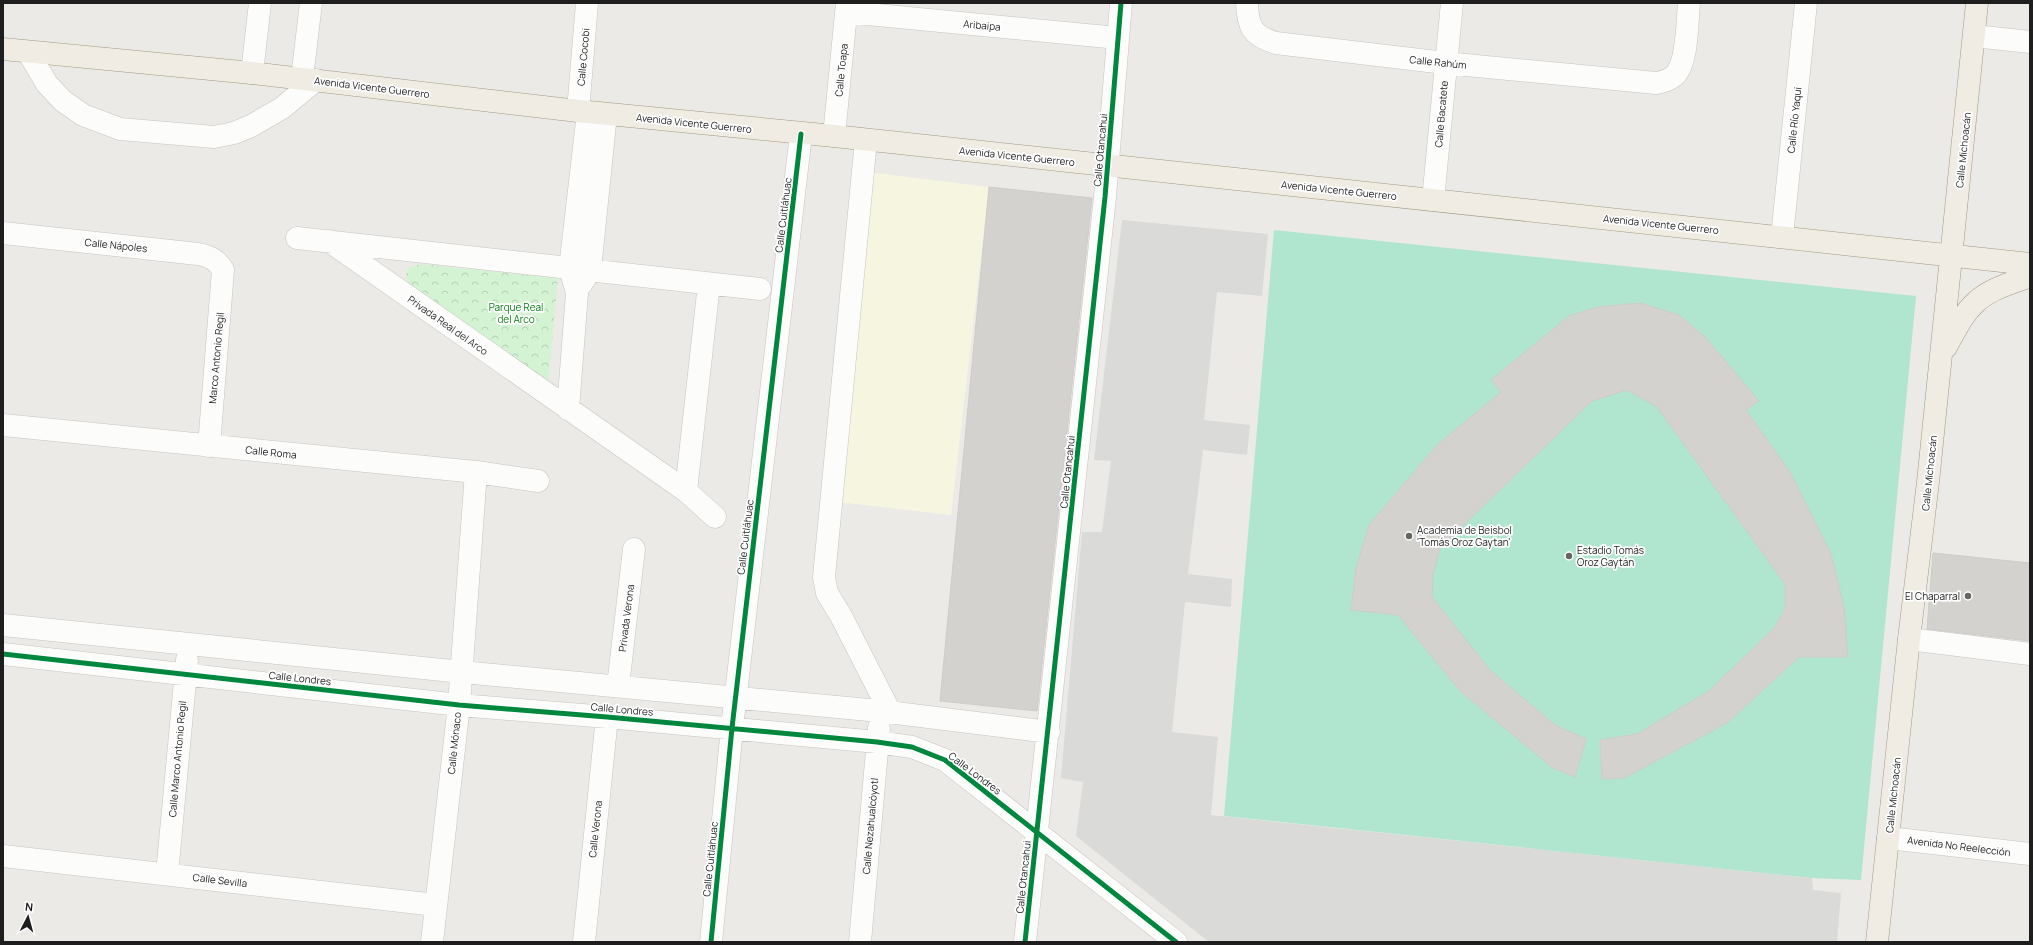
<svg xmlns="http://www.w3.org/2000/svg" width="2033" height="945" font-family="Manrope,sans-serif">
  <defs>
    <pattern id="park-crowns" width="20" height="18" patternUnits="userSpaceOnUse"><rect width="20" height="18" fill="#d3f3d3"/><path d="M2 6a3 3 0 1 1 6 0M12 15a3 3 0 1 1 6 0" fill="none" stroke="#b5d0b5"/></pattern>
  </defs>
  <rect width="100%" height="100%" fill="#eceae6"/>
  <!-- education -->
  <path fill="#f6f6e0" d="M 859,171 L 989,187 L 951,515 L 821,500 Z"/>
  <!-- religious -->
  <path fill="#dadad8" d="M 1122,220 L 1268,234 L 1262,296 L 1217,292 L 1204,420 L 1250,425 L 1247,455 L 1203,450 L 1188,574 L 1232,579 L 1231,607 L 1185,602 L 1172,732 L 1218,737 L 1211,815 L 1812,878 L 1813,890 L 1841,893 L 1837,942 L 1209,942 L 1076,836 L 1083,782 L 1061,778 L 1082,532 L 1102,532 L 1111,461 L 1094,460 Z"/>
  <!-- park -->
  <path fill="url(#park-crowns)" d="M 420,264 L 558,278 L 548,385 L 408,282 L 406,273 L 408,268 Z"/>
  <!-- pitch -->
  <path fill="#b0e6cf" d="M 1274,230 L 1916,296 L 1861,880 L 1812,878 L 1224,816 Z"/>
  <!-- building -->
  <path fill="#d4d2cf" stroke="#cfccc7" d="M 989,187 L 1092,198 L 1037,711 L 940,701 Z
    M 1640,303 L 1679,315 L 1706,338 L 1759,401 L 1746,410 L 1790,472 L 1831,554 L 1844,606 L 1848,657 L 1799,657 L 1727,723 L 1624,778 L 1602,779 L 1600,740 L 1637,734 L 1709,691 L 1775,627 L 1785,608 L 1785,584 L 1657,407 L 1627,390 L 1592,401 L 1440,548 L 1433,574 L 1432,597 L 1490,670 L 1555,725 L 1586,739 L 1575,777 L 1553,768 L 1461,692 L 1398,615 L 1351,610 L 1356,568 L 1369,525 L 1437,445 L 1501,392 L 1491,380 L 1569,316 L 1598,307 Z
    M 1933,553 L 2030,563 L 2030,641 L 1927,629 Z"/>
  <g fill="none" stroke-linecap="round" stroke-linejoin="round">
    <defs>
      <path id="minor" d="M 1247,3 C 1248,27 1252,36 1276,43 L 1445,63 L 1656,83 C 1663,82 1669,80 1674,76 C 1688,64 1687,22 1689,3
        M 846,12 L 1118,38
        M 1974,36 L 2030,42
        M 28,52 L 47,84 L 63,101 L 83,115 L 120,129 L 214,137 L 234,133 L 251,126 L 282,108 L 316,80
        M 252,73 L 260,3
        M 302,78 L 311,3
        M 578,111 L 587,3
        M 834,136 L 847,3
        M 866,140 L 824,577 L 827,593 L 841,616 L 890,712
        M 1433,200 L 1452,3
        M 3,233 L 198,254 C 210,256 217,260 223,270 L 209,446
        M 1782,237 L 1806,3
        M 297,238 L 760,289
        M 329,241 L 686,491 L 715,517
        M 582,283 L 590,270 L 606,114
        M 568,409 L 577,293 L 570,268 L 588,113
        M 3,425 L 476,472 L 538,481
        M 686,491 L 709,284
        M 3,625 L 462,672 L 880,711 L 1049,732
        M 1909,639 L 2030,654
        M 3,654 L 459,705 L 607,717 L 877,742 L 912,747 L 945,760 L 1176,942
        M 618,686 L 634,549
        M 1888,838 L 2030,854
        M 3,856 L 436,905
        M 167,874 L 187,660
        M 432,942 L 459,705 L 476,472
        M 584,942 L 607,717
        M 711,942 L 732,728 L 801,134
        M 860,942 L 879,728
        M 1025,942 L 1105,197 L 1121,3"/>
      <path id="major" d="M 3,49 L 252,73 L 578,111 L 834,136 L 2030,264
        M 1946,347 C 1955,331 1962,315 1975,303 C 1989,289 2012,283 2030,276
        M 1877,942 L 1909,639 L 1928,482 L 1977,3"/>
    </defs>
    <!-- minor casing -->
    <use href="#minor" stroke="#c5c4c2" stroke-width="23"/>
    <!-- major casing -->
    <use href="#major" stroke="#a29982" stroke-width="23"/>
    <!-- minor -->
    <use href="#minor" stroke="#fcfcfb" stroke-width="22"/>
    <!-- major -->
    <use href="#major" stroke="#f1ece3" stroke-width="22"/>
    <defs>
      <path id="cycleway" d="M 3,654 L 459,705 L 607,717 L 877,742 L 912,747 L 945,760 L 1176,942
        M 711,942 L 732,728 L 801,134
        M 1025,942 L 1105,197 L 1121,3"/>
    </defs>
    <!-- cycleway casing -->
    <use href="#cycleway" stroke="#fff" stroke-width="8"/>
    <!-- cycleway -->
    <use href="#cycleway" stroke="#00873e" stroke-width="5"/>
  </g>
  <!-- markers -->
  <g fill="#666564" stroke="#fff" stroke-width="1.5">
    <circle cx="1409" cy="536" r="4"/>
    <circle cx="1569" cy="556" r="4"/>
    <circle cx="1968" cy="596" r="4"/>
  </g>
  <g text-anchor="middle" stroke-width="3.5" stroke-linejoin="round" paint-order="stroke">
    <!-- street labels -->
    <g font-size="10" fill="#1e1e1e" stroke="#fff">
      <text transform="translate(982 25) rotate(5)" y="4">Aribaipa</text>
      <text transform="translate(583 57) rotate(-85)" y="4">Calle Cocobi</text>
      <text transform="translate(1438 62) rotate(6)" y="4">Calle Rahúm</text>
      <text transform="translate(841 70) rotate(-84)" y="4">Calle Toapa</text>
      <text transform="translate(372 87) rotate(7)" y="4">Avenida Vicente Guerrero</text>
      <text transform="translate(1441 114) rotate(-85)" y="4">Calle Bacatete</text>
      <text transform="translate(1794 120) rotate(-84)" y="4">Calle Río Yaqui</text>
      <text transform="translate(694 123) rotate(6)" y="4">Avenida Vicente Guerrero</text>
      <text transform="translate(1100 150) rotate(-85)" y="4">Calle Otancahui</text>
      <text transform="translate(1963 150) rotate(-84)" y="4">Calle Michoacán</text>
      <text transform="translate(1017 156) rotate(6)" y="4">Avenida Vicente Guerrero</text>
      <text transform="translate(1339 190) rotate(6)" y="4">Avenida Vicente Guerrero</text>
      <text transform="translate(783 215) rotate(-83)" y="4">Calle Cuitláhuac</text>
      <text transform="translate(1661 224) rotate(6)" y="4">Avenida Vicente Guerrero</text>
      <text transform="translate(116 245) rotate(6)" y="4">Calle Nápoles</text>
      <text transform="translate(448 325) rotate(35)" y="4">Privada Real del Arco</text>
      <text transform="translate(216 358) rotate(-85)" y="4">Marco Antonio Regil</text>
      <text transform="translate(271 452) rotate(6)" y="4">Calle Roma</text>
      <text transform="translate(1067 472) rotate(-84)" y="4">Calle Otancahui</text>
      <text transform="translate(1929 473) rotate(-84)" y="4">Calle Michoacán</text>
      <text transform="translate(745 537) rotate(-83)" y="4">Calle Cuitláhuac</text>
      <text transform="translate(626 618) rotate(-83)" y="4">Privada Verona</text>
      <text transform="translate(300 678) rotate(6)" y="4">Calle Londres</text>
      <text transform="translate(622 709) rotate(5)" y="4">Calle Londres</text>
      <text transform="translate(454 743) rotate(-84)" y="4">Calle Mónaco</text>
      <text transform="translate(177 759) rotate(-85)" y="4">Calle Marco Antonio Regil</text>
      <text transform="translate(975 773) rotate(37)" y="4">Calle Londres</text>
      <text transform="translate(1893 795) rotate(-84)" y="4">Calle Michoacán</text>
      <text transform="translate(870 826) rotate(-85)" y="4">Calle Nezahualcóyotl</text>
      <text transform="translate(595 829) rotate(-84)" y="4">Calle Verona</text>
      <text transform="translate(1959 846) rotate(7)" y="4">Avenida No Reelección</text>
      <text transform="translate(710 859) rotate(-84)" y="4">Calle Cuitláhuac</text>
      <text transform="translate(1023 877) rotate(-84)" y="4">Calle Otancahui</text>
      <text transform="translate(220 880) rotate(7)" y="4">Calle Sevilla</text>
    </g>
    <!-- park labels -->
    <g font-size="10" fill="#078014" stroke="#fff">
      <text x="516" y="311">Parque Real<tspan x="516" dy="12">del Arco</tspan></text>
    </g>
    <!-- poi labels -->
    <g font-size="10" fill="#1e1e1e" stroke="#fff" text-anchor="start">
      <text x="1417" y="534">Academia de Beisbol<tspan x="1417" dy="12">'Tomás Oroz Gaytan'</tspan></text>
      <text x="1577" y="554">Estadio Tomás<tspan x="1577" dy="12">Oroz Gaytán</tspan></text>
      <text x="1960" y="600" text-anchor="end">El Chaparral</text>
    </g>
  </g>
  <!-- border -->
  <rect width="2033" height="945" fill="none" stroke="#1e1e1e" stroke-width="8"/>
  <!-- north arrow -->
  <g transform="translate(28 917) rotate(6)" stroke="#ffffff" stroke-width="3" paint-order="stroke">
  <path d="M0-3L7 15L0 10L-7 15Z" fill="#1e1e1e"/>
  <text y="-6" font-size="11" font-weight="bold" text-anchor="middle" fill="#1e1e1e">N</text>
  </g>
</svg>
